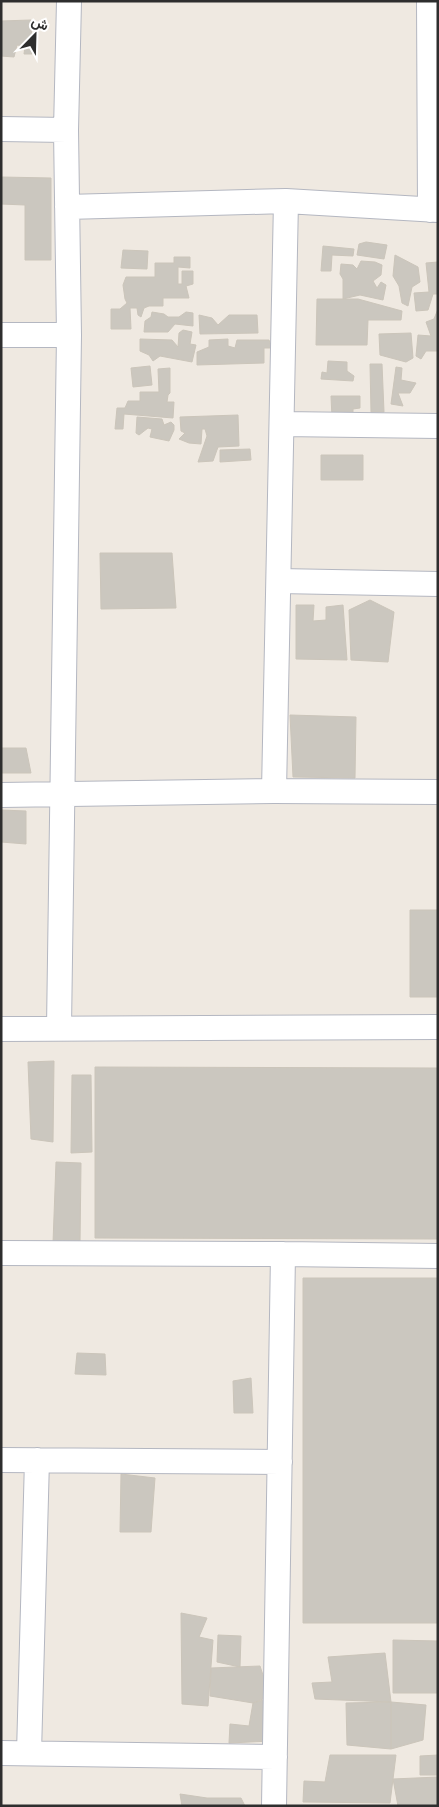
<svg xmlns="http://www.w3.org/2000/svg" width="439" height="1807" font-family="'IBM Plex Sans',Vazirmatn,sans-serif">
  <rect width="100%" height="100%" fill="#efe9e1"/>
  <!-- building -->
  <path fill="#cbc7bf" stroke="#cbc5ba" d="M 31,20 L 32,54 L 24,54 L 25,46 L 17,45 L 14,57 L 1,56 L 1,21 Z
    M 1,177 L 51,178 L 51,260 L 25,260 L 25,205 L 1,204 Z
    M 366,242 L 387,245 L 384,259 L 357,255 L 359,244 Z
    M 323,246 L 354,249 L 353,256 L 332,255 L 331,271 L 321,271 Z
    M 123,250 L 148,251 L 147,269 L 121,268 Z
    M 395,255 L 418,267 L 420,282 L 412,287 L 408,306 L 402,303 L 399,286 L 393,276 Z
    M 174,257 L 190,257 L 190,268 L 178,267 L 178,284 L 182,284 L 182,271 L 193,271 L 193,284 L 186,286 L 189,298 L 163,298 L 163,306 L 149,306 L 144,308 L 141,317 L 138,315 L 137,308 L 130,308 L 131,329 L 111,329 L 111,309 L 120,309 L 127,303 L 125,299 L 123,285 L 126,277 L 155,277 L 155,263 L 174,263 Z
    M 361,261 L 375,262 L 382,265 L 381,275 L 373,281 L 377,288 L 381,282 L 386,285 L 383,300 L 360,295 L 343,299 L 343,279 L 340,274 L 341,264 L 353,265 L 357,269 Z
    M 438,262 L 438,294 L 433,294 L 428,310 L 416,311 L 414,293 L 429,292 L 426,263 Z
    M 317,299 L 358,299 L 402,311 L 401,320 L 368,320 L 367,345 L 316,345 Z
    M 438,309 L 438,351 L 426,351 L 421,359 L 416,356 L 418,335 L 431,336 L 426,322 L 434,319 Z
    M 152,312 L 164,314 L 168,317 L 179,317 L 186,312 L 193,313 L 193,326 L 175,324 L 168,332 L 144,332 L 145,321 L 151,317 Z
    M 199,315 L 212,318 L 218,325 L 229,315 L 257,315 L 258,333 L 200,334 Z
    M 183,330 L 192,332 L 190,344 L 196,345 L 192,362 L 160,356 L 153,361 L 149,355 L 140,351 L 140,339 L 172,340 L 178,347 L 179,333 Z
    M 411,333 L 413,358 L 406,362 L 380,355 L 379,334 Z
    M 228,339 L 228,346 L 235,348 L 237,340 L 269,340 L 272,348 L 264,348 L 264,363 L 197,365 L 197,352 L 209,347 L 209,340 Z
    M 328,361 L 347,362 L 347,371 L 354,376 L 353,381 L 321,379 L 322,372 L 327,373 Z
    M 370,364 L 382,364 L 384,412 L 371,412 Z
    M 150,366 L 152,385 L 133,387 L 131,368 Z
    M 396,367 L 402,368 L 401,380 L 416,383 L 410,393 L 398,393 L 403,406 L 391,404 Z
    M 170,368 L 170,393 L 168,395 L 167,402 L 174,402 L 173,418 L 124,414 L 123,429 L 115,429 L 117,408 L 125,408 L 128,401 L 140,401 L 140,392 L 159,392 L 158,369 Z
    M 331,396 L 360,396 L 360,408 L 353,409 L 353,418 L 332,418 Z
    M 238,415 L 239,446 L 218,447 L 213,461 L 198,462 L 207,436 L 205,429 L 202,429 L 201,444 L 189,443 L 179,439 L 185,433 L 181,431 L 180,417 Z
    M 137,417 L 162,419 L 164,425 L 171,422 L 174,425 L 174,430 L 169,441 L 150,437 L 152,429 L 148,428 L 139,435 L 136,433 Z
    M 250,449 L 251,460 L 220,462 L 220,450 Z
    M 321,455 L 363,455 L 363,480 L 321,480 Z
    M 100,553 L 172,553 L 176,608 L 101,609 Z
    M 370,600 L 394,612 L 388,662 L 351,660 L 349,610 Z
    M 296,605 L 314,605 L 313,621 L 326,620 L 326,607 L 343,605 L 347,660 L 296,659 Z
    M 290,715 L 356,717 L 355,778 L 293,777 Z
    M 1,748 L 26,748 L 31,773 L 1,773 Z
    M 1,810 L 26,811 L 26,844 L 1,842 Z
    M 410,910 L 438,910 L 438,997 L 410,997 Z
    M 54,1061 L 53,1142 L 31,1139 L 28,1062 Z
    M 95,1067 L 438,1068 L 438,1239 L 95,1238 Z
    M 72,1075 L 91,1075 L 92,1152 L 71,1153 Z
    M 56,1162 L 81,1163 L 80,1243 L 53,1243 Z
    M 303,1278 L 438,1278 L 438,1623 L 303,1623 Z
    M 77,1353 L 105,1354 L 106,1375 L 75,1374 Z
    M 251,1378 L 253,1413 L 234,1413 L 233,1381 Z
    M 121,1474 L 155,1478 L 151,1532 L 120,1532 Z
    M 181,1613 L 207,1618 L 199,1637 L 213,1640 L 208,1706 L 182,1704 Z
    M 218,1635 L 241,1636 L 240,1667 L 217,1662 Z
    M 393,1640 L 438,1641 L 438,1693 L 393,1693 Z
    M 385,1653 L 391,1702 L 315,1699 L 312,1683 L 332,1682 L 328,1657 Z
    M 260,1666 L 270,1696 L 253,1703 L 210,1696 L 211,1668 Z
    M 276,1696 L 271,1741 L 229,1743 L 230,1724 L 249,1726 L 253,1703 Z
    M 391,1702 L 391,1749 L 347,1745 L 346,1703 Z
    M 391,1702 L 426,1705 L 423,1740 L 391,1749 Z
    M 330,1755 L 396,1755 L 390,1803 L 303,1802 L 304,1781 L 325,1782 Z
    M 438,1755 L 438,1775 L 420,1775 L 420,1756 Z
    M 438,1777 L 438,1806 L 398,1806 L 393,1779 Z
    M 180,1794 L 207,1798 L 241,1798 L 245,1806 L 182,1806 Z"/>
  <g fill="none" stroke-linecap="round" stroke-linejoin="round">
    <defs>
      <path id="minor" d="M 429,1 L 430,210
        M 1,129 L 66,130
        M 67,207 L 286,201 L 438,210
        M 1,335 L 69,335
        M 282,424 L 438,426
        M 279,581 L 438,584
        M 274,791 L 286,201
        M 1,795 L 274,791 L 438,792
        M 59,1028 L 69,335 L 66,130 L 69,1
        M 1,1029 L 438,1027
        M 1,1253 L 283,1254 L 438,1256
        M 1,1460 L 280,1462
        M 1,1753 L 275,1757
        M 29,1753 L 37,1460
        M 274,1806 L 283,1254"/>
    </defs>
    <!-- minor casing -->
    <use href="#minor" stroke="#b4b7c1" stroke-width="26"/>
    <!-- minor -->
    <use href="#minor" stroke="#fff" stroke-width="24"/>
  </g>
  <!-- border -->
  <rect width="439" height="1807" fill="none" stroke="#2e2e2e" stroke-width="5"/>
  <!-- north arrow -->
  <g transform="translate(35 35) rotate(23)" stroke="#ffffff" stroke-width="4" paint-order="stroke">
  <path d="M0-4L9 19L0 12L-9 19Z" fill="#2e2e2e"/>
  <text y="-8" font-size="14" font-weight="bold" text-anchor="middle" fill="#2e2e2e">ش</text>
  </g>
</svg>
